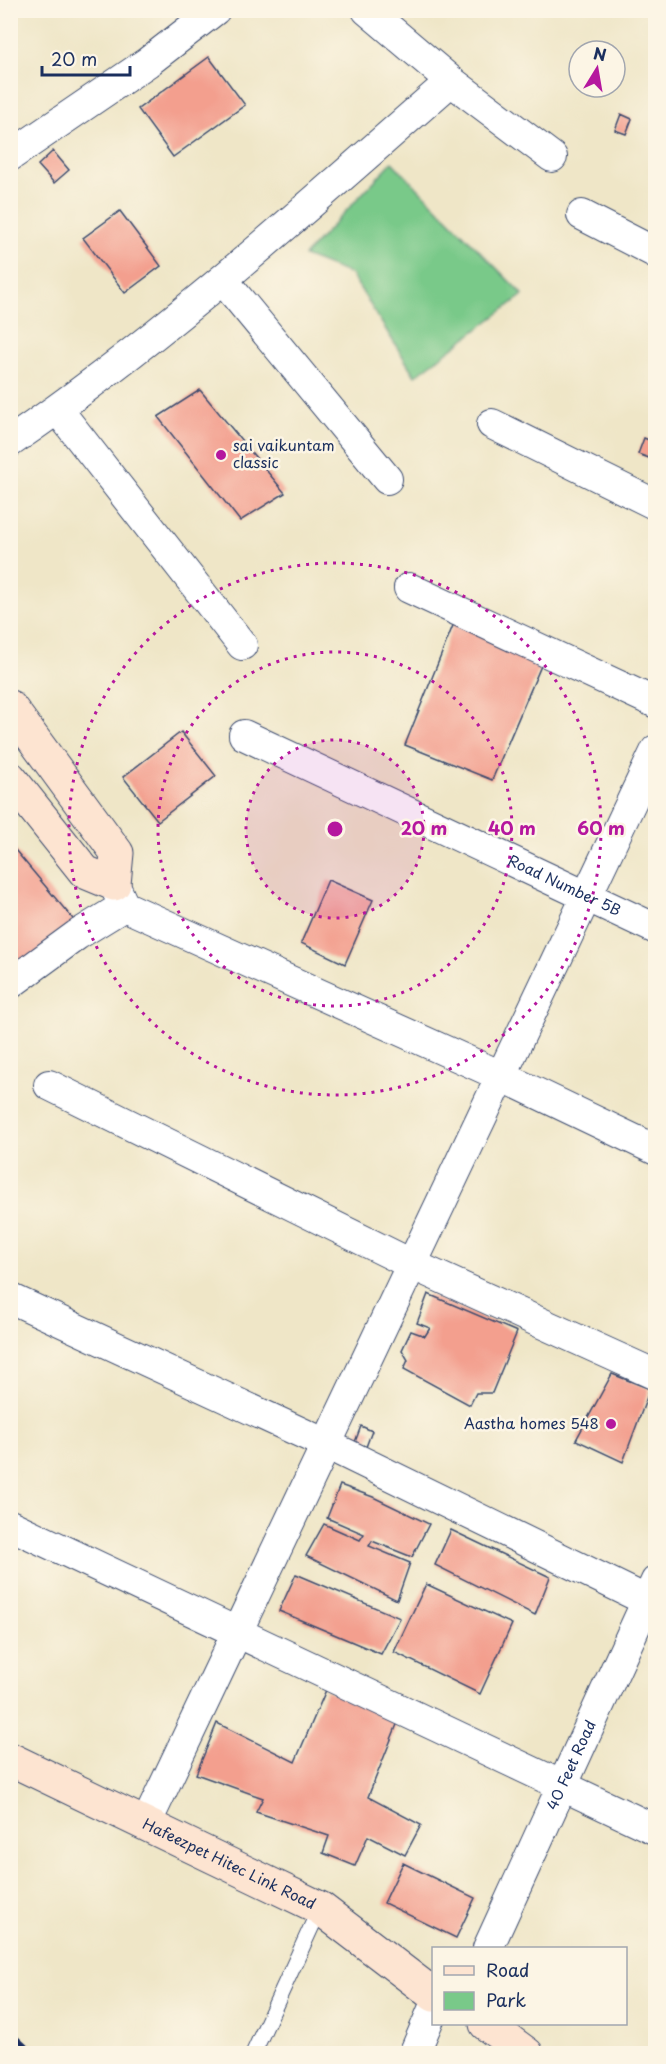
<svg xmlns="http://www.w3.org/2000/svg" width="666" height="2064" font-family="'Playpen Sans',sans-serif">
  <rect width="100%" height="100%" fill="#fcf5e5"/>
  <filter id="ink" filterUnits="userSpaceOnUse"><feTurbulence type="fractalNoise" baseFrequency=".0167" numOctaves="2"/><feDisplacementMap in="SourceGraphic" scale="12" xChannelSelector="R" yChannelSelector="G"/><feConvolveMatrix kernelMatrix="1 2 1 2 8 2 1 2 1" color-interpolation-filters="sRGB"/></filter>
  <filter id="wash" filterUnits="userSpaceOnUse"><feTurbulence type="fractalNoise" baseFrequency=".008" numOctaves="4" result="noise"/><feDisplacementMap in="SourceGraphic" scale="24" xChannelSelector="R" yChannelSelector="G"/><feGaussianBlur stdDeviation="1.35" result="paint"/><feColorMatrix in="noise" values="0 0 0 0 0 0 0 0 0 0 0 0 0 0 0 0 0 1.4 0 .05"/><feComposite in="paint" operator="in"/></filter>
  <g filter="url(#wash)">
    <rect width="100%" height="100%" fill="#efe6c7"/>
    <!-- green -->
    <path fill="#79c989" stroke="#4a7c74" stroke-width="1.5" d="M 392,162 L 523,295 L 415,376 L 351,274 L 304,256 Z"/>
    <g id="blocks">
      <!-- building -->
      <path fill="#f39f8e" d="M 209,57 L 245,105 L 173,157 L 138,109 Z
        M 621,114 L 632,119 L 626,134 L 615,130 Z
        M 53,151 L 69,170 L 54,183 L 38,165 Z
        M 120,211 L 161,266 L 125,293 L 83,238 Z
        M 200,390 L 285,493 L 240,521 L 158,417 Z
        M 644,438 L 656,443 L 649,458 L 638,454 Z
        M 456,618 L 543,661 L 492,780 L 405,745 Z
        M 181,732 L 216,776 L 158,821 L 123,777 Z
        M 10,844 L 78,925 L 10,974 Z
        M 328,880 L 373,900 L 345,964 L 301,943 Z
        M 428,1294 L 517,1332 L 492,1393 L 476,1393 L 470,1405 L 404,1369 L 408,1360 L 402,1350 L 411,1331 L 425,1336 L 430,1328 L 417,1323 Z
        M 612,1374 L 650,1389 L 623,1462 L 576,1440 Z
        M 361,1426 L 372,1431 L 366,1447 L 355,1442 Z
        M 340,1485 L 373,1497 L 429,1524 L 412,1557 L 372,1541 L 369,1546 L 410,1563 L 397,1600 L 306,1556 L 324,1524 L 360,1540 L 364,1534 L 327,1518 Z
        M 451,1530 L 550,1577 L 535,1615 L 435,1565 Z
        M 296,1574 L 400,1618 L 381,1654 L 279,1611 Z
        M 426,1584 L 512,1624 L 480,1694 L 394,1652 Z
        M 326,1690 L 398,1722 L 368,1797 L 421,1825 L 405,1855 L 368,1836 L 355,1866 L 323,1853 L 329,1836 L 256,1812 L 263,1798 L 196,1774 L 217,1723 L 295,1762 Z
        M 403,1863 L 475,1898 L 456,1938 L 384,1903 Z"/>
    </g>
  </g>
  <g filter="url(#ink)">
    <use href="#blocks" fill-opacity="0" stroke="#3b4a6e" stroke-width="1.5"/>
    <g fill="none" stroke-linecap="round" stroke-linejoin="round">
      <defs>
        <path id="lane" d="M 253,2054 L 320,1908"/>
        <g id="street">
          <path d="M 451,81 L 552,157"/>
          <path d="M 10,156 L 148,62 L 215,10"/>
          <path d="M 582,215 L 656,253"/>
          <path d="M 223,280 L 387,479"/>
          <path d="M 58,410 L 242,645"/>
          <path d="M 492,424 L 656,505"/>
          <path d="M 10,442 C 167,335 308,206 451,81 L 367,10"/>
          <path d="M 409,588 L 656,703"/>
          <path id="s1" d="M 244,735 L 656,929"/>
          <path d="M 114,884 L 124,906 L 501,1076 L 656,1150"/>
          <path d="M 10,984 L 77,935 L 124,906"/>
          <path d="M 49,1085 L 411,1264 L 656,1375"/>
          <path d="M 10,1298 L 326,1444 L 656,1605"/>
          <path d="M 10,1525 L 656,1830"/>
          <path d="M 146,1824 L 656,750"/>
          <path id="s2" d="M 488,1948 L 656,1581"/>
          <path d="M 414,2054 L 434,2007"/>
        </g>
        <g id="secondary">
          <path d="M 10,707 L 117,853 L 114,884 L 85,872 L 10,778"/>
          <path id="s3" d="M 10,1759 L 320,1908 L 434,1995"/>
          <path d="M 486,2024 L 527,2054"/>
        </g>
      </defs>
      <!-- lane casing -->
      <use href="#lane" stroke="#3b4a6e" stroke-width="17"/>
      <!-- street casing -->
      <use href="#street" stroke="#3b4a6e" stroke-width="32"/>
      <!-- secondary casing -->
      <use href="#secondary" stroke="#3b4a6e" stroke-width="35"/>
      <!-- lane -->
      <use href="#lane" stroke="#fff" stroke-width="15"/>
      <!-- street -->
      <use href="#street" stroke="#fff" stroke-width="30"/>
      <!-- secondary -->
      <use href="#secondary" stroke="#fde4d1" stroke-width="33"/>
      <!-- rail -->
      <path stroke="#1b2f5e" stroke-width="4.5" d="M 10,2032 L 34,2054"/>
    </g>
  </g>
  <!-- distance rings -->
  <circle cx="335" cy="829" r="89" fill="#b5179e" fill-opacity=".12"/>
  <g fill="none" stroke="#b5179e" stroke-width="3" stroke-dasharray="3 6">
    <circle cx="335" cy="829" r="89"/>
    <circle cx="335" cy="829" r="177"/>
    <circle cx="335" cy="829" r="266"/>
  </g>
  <!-- markers -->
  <g fill="#b5179e" stroke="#fcf5e5" stroke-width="2">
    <circle cx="221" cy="455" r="6"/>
    <circle cx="611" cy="1424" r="6"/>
  </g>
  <g text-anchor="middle" stroke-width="5" stroke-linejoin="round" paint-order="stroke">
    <!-- poi labels -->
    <g font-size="15" fill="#1b2f5e" stroke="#fcf5e5" text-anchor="start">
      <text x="233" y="451">sai vaikuntam<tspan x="233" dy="17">classic</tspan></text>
      <text x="599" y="1429" text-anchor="end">Aastha homes 548</text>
    </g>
    <!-- street labels -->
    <g font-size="15" fill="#1b2f5e" stroke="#fcf5e5">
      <text dy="5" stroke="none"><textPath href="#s1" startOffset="354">Road Number 5B</textPath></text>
      <text dy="5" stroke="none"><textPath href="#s2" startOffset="201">40 Feet Road</textPath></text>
      <text dy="5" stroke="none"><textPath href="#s3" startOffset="243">Hafeezpet Hitec Link Road</textPath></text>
    </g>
  </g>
  <circle cx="335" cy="829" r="9" fill="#b5179e" stroke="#fcf5e5" stroke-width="3"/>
  <g font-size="18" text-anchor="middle" font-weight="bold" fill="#b5179e" stroke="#fcf5e5" stroke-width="5" stroke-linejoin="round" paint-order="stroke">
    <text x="424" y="835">20 m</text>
    <text x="512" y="835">40 m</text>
    <text x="601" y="835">60 m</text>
  </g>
  <!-- margin -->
  <rect width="666" height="2064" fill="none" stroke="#fcf5e5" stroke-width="36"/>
  <!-- legend -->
  <rect x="432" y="1947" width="195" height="78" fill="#fcf5e5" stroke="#a2a6af" stroke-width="1.5"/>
  <rect x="444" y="1966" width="30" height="9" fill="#fde4d1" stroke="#a2a6af" stroke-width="1.5"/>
  <text x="486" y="1977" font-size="18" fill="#1b2f5e">Road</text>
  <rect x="444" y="1992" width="30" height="18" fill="#79c989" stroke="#a2a6af" stroke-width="1.5"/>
  <text x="486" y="2007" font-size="18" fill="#1b2f5e">Park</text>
  <!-- north arrow -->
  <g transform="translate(597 69) rotate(11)"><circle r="28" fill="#fcf5e5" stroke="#a2a6af" stroke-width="1.5"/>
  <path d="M0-4.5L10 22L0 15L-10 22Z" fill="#b5179e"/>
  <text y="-9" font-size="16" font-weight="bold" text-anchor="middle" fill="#1b2f5e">N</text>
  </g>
  <!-- scale -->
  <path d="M42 66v9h88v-9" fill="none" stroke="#1b2f5e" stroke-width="3"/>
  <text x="51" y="66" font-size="18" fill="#1b2f5e" stroke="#fcf5e5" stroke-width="4.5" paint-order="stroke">20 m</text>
</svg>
